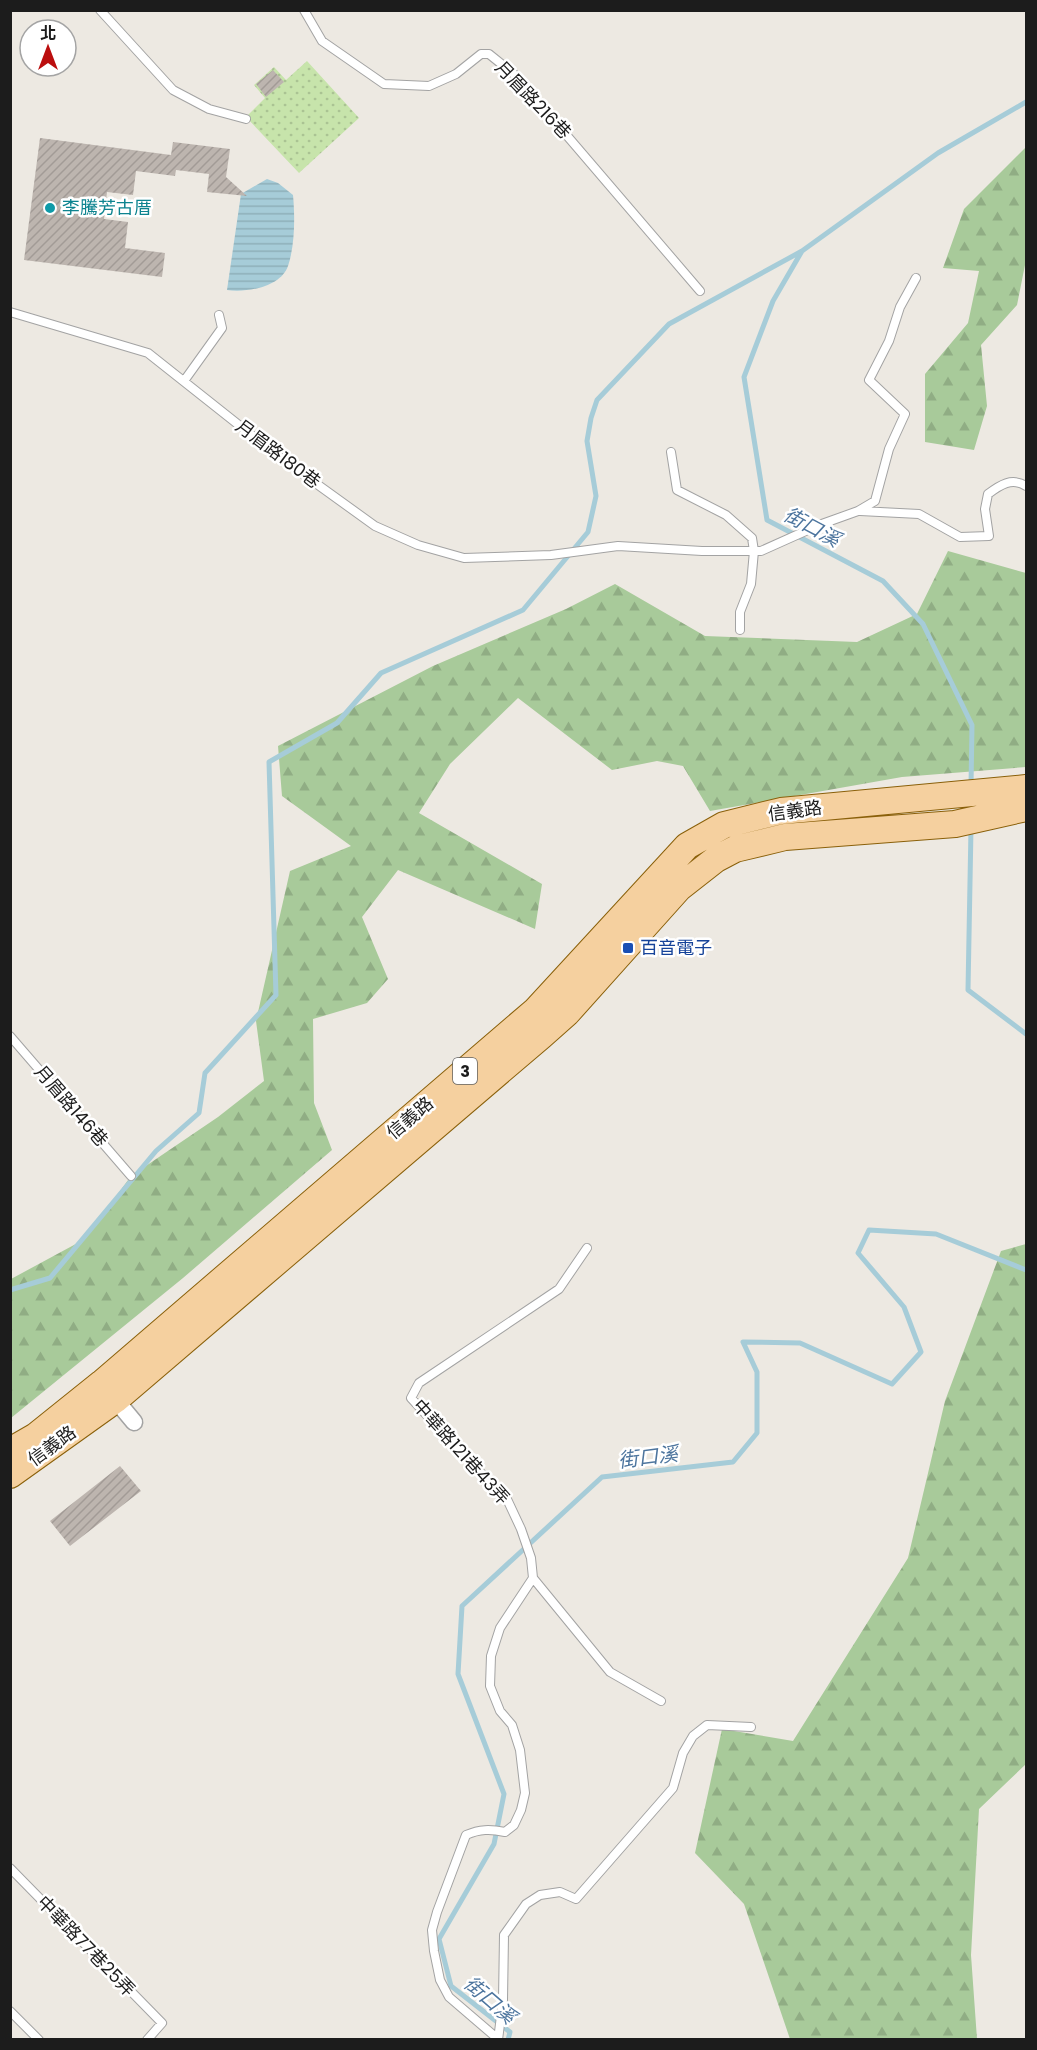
<svg xmlns="http://www.w3.org/2000/svg" width="1037" height="2050" font-family="Poppins,'Noto Sans TC',sans-serif">
  <defs>
    <pattern id="grass-dots" width="8" height="8" patternUnits="userSpaceOnUse" patternTransform="scale(1.5)"><rect width="8" height="8" fill="#c7e4ab"/><path d="M2 2h.1M6 6h.1" fill="none" stroke="#aac393" stroke-width="1.8" stroke-linecap="round"/></pattern>
    <pattern id="forest-firs" width="22" height="20" patternUnits="userSpaceOnUse" patternTransform="scale(1.5)"><rect width="22" height="20" fill="#a8ca9a"/><path d="M5 1l3.5 6h-7zM16 11l3.5 6h-7z" fill="#90ad84"/></pattern>
    <pattern id="water-rules" width="6" height="5" patternUnits="userSpaceOnUse" patternTransform="scale(1.5)"><rect width="6" height="5" fill="#a6ccd8"/><path d="M0 2.5h6" fill="none" stroke="#8eafb9"/></pattern>
    <pattern id="building-hatch" width="6" height="6" patternUnits="userSpaceOnUse" patternTransform="scale(1.5)"><rect width="6" height="6" fill="#bdb5af"/><path d="M-1 1l2-2M0 6l6-6M5 7l2-2" fill="none" stroke="#a29b96"/></pattern>
  </defs>
  <rect width="100%" height="100%" fill="#ede9e2"/>
  <!-- grass -->
  <path fill="url(#grass-dots)" d="M 307,61 L 359,118 L 299,173 L 246,117 L 265,98 L 254,85 L 274,67 L 286,80 Z"/>
  <!-- forest -->
  <path fill="url(#forest-firs)" d="M 1026,147 L 1026,260 L 1017,305 L 981,345 L 987,406 L 974,450 L 925,442 L 925,374 L 968,323 L 979,271 L 943,268 L 964,209 Z
    M 948,551 L 1026,573 L 1026,767 L 902,777 L 710,811 L 683,766 L 657,761 L 612,770 L 518,698 L 450,764 L 419,813 L 542,884 L 535,929 L 398,870 L 362,917 L 388,979 L 367,1003 L 313,1019 L 314,1103 L 332,1150 L 183,1278 L 11,1418 L 11,1279 L 85,1239 L 131,1176 L 218,1117 L 264,1081 L 256,1021 L 290,871 L 351,846 L 282,796 L 278,746 L 433,666 L 566,609 L 615,584 L 705,636 L 857,642 L 917,614 Z
    M 1026,1244 L 1026,1764 L 979,1809 L 971,1955 L 977,2039 L 790,2039 L 744,1904 L 695,1853 L 722,1729 L 793,1741 L 908,1558 L 945,1401 L 1001,1251 Z"/>
  <!-- water -->
  <path fill="url(#water-rules)" d="M 267,179 L 278,183 L 293,195 C 295,217 295,245 288,266 C 281,287 246,293 227,290 L 241,194 Z"/>
  <g fill="none" stroke-linecap="round" stroke-linejoin="round">
    <!-- stream -->
    <path stroke="#a6ccd8" stroke-width="5" d="M 971,786 L 972,725 L 923,624 L 883,581 L 767,520 L 744,377 L 773,301 L 802,251 L 938,153 L 1026,102
      M 971,828 L 968,990 L 1026,1034
      M 10,1290 L 50,1278 L 156,1151 L 199,1113 L 205,1073 L 276,995 L 269,762 L 337,723 L 381,673 L 523,610 L 588,532 L 596,496 L 587,441 L 591,418 L 597,400 L 669,324 L 802,251
      M 508,2040 L 510,2032 L 451,1986 L 439,1939 L 494,1844 L 504,1794 L 458,1674 L 462,1606 L 602,1477 L 733,1462 L 757,1433 L 757,1372 L 743,1342 L 800,1343 L 892,1384 L 921,1352 L 904,1307 L 858,1253 L 869,1230 L 936,1234 L 1026,1270"/>
  </g>
  <!-- building -->
  <path fill="url(#building-hatch)" d="M 273,70 L 284,82 L 266,97 L 256,84 Z
    M 40,138 L 171,155 L 173,142 L 230,149 L 226,177 L 247,196 L 207,192 L 209,174 L 176,170 L 175,176 L 136,171 L 133,195 L 107,192 L 104,219 L 128,222 L 125,248 L 165,253 L 162,277 L 24,260 Z
    M 120,1466 L 141,1491 L 70,1546 L 50,1521 Z"/>
  <g fill="none" stroke-linecap="round" stroke-linejoin="round">
    <defs>
      <path id="lane" d="M 100,10 L 173,90 L 209,109 L 246,119
        M 304,10 L 322,41 L 384,84 L 429,86 L 456,74 L 481,54 L 489,54 L 515,75 L 700,291
        M 10,312 L 148,353 L 278,456 L 375,526 L 418,545 L 464,558 L 551,555 L 618,546 L 702,551 L 761,551 L 819,525 L 858,511 L 875,501 L 889,449 L 905,414 L 869,380 L 889,341 L 900,307 L 916,278
        M 184,381 L 222,328 L 219,315
        M 671,452 L 677,490 L 726,515 L 752,538 L 754,551 L 751,584 L 740,612 L 740,630
        M 860,511 L 919,514 L 960,537 L 989,536 L 985,509 L 988,494 C 1000,485 1012,477 1026,486
        M 10,1036 L 131,1176
        M 533,1578 L 610,1672 L 661,1701
        M 10,1868 L 162,2023 L 147,2040
        M 10,2011 L 39,2040
        M 498,2039 L 449,1997 L 440,1980 L 434,1951 L 432,1930 L 437,1912 L 466,1835 C 480,1829 490,1829 505,1832 L 514,1825 L 521,1810 L 525,1793 L 520,1750 L 512,1725 L 500,1711 L 490,1686 L 491,1656 L 500,1628 L 533,1578 L 531,1558 L 521,1529 L 506,1497 L 473,1465 L 411,1398 L 419,1383 L 559,1289 L 587,1248
        M 498,2040 L 503,2000 L 504,1935 L 526,1904 L 540,1895 L 560,1892 L 576,1899 L 673,1788 L 683,1753 L 693,1736 L 707,1725 L 751,1727"/>
      <path id="street" d="M 110,1393 L 134,1422"/>
      <path id="primary" d="M 10,1451 L 36,1436 L 102,1383 L 536,1010 L 687,846 L 724,825 L 781,811 L 1026,788
        M 10,1475 L 115,1400 L 541,1036 L 567,1013 L 679,888 L 716,859 L 735,849 L 785,837 L 955,824 L 1026,808"/>
    </defs>
    <!-- lane casing -->
    <use href="#lane" stroke="#a3a3a3" stroke-width="10"/>
    <!-- street casing -->
    <use href="#street" stroke="#a3a3a3" stroke-width="19"/>
    <!-- primary casing -->
    <use href="#primary" stroke="#8a600a" stroke-width="28"/>
    <!-- lane -->
    <use href="#lane" stroke="#fff" stroke-width="8"/>
    <!-- street -->
    <use href="#street" stroke="#fff" stroke-width="16"/>
    <!-- primary -->
    <use href="#primary" stroke="#f5d09f" stroke-width="26"/>
  </g>
  <!-- markers -->
  <circle fill="#0f9aa8" stroke="#fff" stroke-width="2" cx="50" cy="208" r="6"/>
  <rect fill="#1a4fb4" stroke="#fff" stroke-width="2" x="622" y="942" width="12" height="12" rx="3"/>
  <g text-anchor="middle" stroke-width="5" stroke-linejoin="round" paint-order="stroke">
    <!-- shield labels -->
    <rect fill="#fff" stroke="#606060" stroke-width="1.5" x="453" y="1058" width="24" height="26" rx="4.5"/>
    <g font-size="16" font-weight="bold" fill="#1c1c1c">
      <text x="465" y="1077">3</text>
    </g>
    <!-- street labels -->
    <g font-size="18" fill="#1c1c1c" stroke="#fff">
      <text transform="translate(533 100) rotate(46)" y="6">月眉路216巷</text>
      <text transform="translate(278 454) rotate(37)" y="6">月眉路180巷</text>
      <text transform="translate(795 811) rotate(-8)" y="6">信義路</text>
      <text transform="translate(71 1106) rotate(49)" y="6">月眉路146巷</text>
      <text transform="translate(410 1118) rotate(-40)" y="6">信義路</text>
      <text transform="translate(52 1446) rotate(-36)" y="6">信義路</text>
      <text transform="translate(461 1452) rotate(48)" y="6">中華路121巷43弄</text>
      <text transform="translate(86 1946) rotate(46)" y="6">中華路77巷25弄</text>
    </g>
    <!-- culture labels -->
    <g font-size="18" fill="#0d838f" stroke="#fff" text-anchor="start">
      <text x="62" y="214">李騰芳古厝</text>
    </g>
    <!-- transit labels -->
    <g font-size="18" fill="#164399" stroke="#fff" text-anchor="start">
      <text x="640" y="954">百音電子</text>
    </g>
    <!-- water labels -->
    <g font-size="20" font-style="italic" fill="#4d759e" stroke="#fff">
      <text transform="translate(812 527) rotate(28)" y="7">街口溪</text>
      <text transform="translate(648 1457) rotate(-7)" y="7">街口溪</text>
      <text transform="translate(490 2000) rotate(41)" y="7">街口溪</text>
    </g>
  </g>
  <!-- border -->
  <rect width="1037" height="2050" fill="none" stroke="#1c1c1c" stroke-width="24"/>
  <!-- north arrow -->
  <g transform="translate(48 48)"><circle r="28" fill="#ffffff" stroke="#a4a4a4" stroke-width="1.5"/>
  <path d="M0-4.5L10 22L0 15L-10 22Z" fill="#bb0e0e"/>
  <text y="-9" font-size="16" font-weight="bold" text-anchor="middle" fill="#1c1c1c">北</text>
  </g>
</svg>
